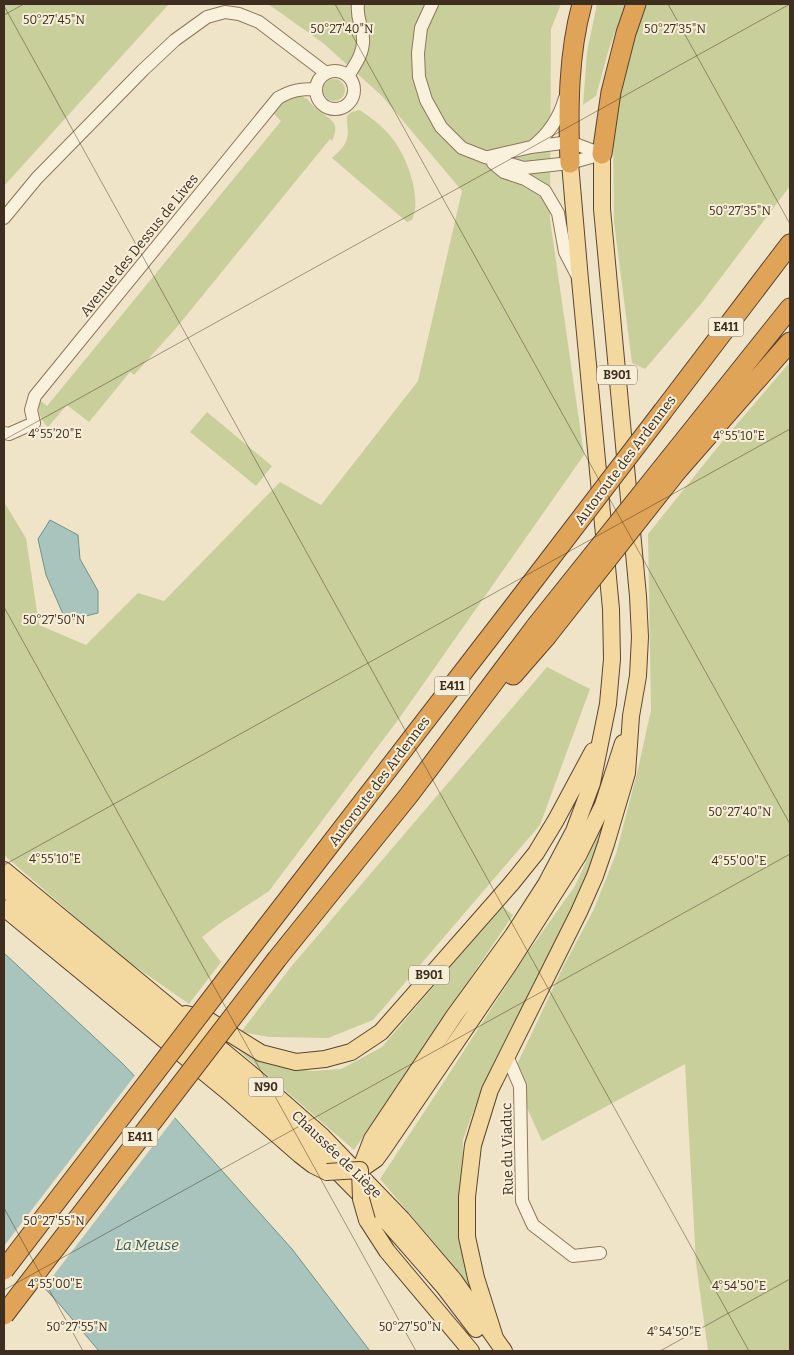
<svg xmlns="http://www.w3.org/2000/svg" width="794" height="1355" font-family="Bitter,serif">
  <rect width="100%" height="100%" fill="#f0e4c8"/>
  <!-- green -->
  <path fill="#c9cf9b" d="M 4,4 L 169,4 L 4,186 Z
    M 268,4 L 561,4 L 551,29 L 550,219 L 584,455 L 398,720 L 269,891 L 219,924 L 202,937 L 221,962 L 189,1004 L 123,958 L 4,855 L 4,502 L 26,538 L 39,625 L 86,645 L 138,593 L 164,601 L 280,482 L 321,505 L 418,381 L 462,191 L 382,96 L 323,43 Z
    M 597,4 L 625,4 L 609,49 L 596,96 L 583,105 L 587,52 Z
    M 646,4 L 790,4 L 790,186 L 701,304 L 645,369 L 632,363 L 614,222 L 613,125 L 624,71 L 640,14 Z
    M323 90a11 11 0 1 1 22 0a11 11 0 1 1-22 0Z
    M 295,96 C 309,96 308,102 318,110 C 330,120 341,121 332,141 L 330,139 L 177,327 L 134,375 L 130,372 L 89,422 L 67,405 L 48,427 C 40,420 36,410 41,401 L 47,406 L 281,121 L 274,114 C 281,103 283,101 295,96 Z
    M 360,110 C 373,119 386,129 395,142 C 408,160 422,199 412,220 L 407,222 L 332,158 C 337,153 346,146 347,138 C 351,124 338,113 360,110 Z
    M 790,362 L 790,1351 L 708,1351 L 696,1263 L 685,1064 L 542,1141 L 512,1075 L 564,965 L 593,911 L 616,854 L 638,769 L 651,710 L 648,534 L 725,438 Z
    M 207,412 L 272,466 L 256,486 L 190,432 Z
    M 547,667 L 590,689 L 540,825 L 373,1020 L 328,1038 L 269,1037 L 241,1032 L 290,968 Z
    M 610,809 L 591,866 L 566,922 L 483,1084 L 463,1140 L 461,1228 L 479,1298 L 449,1260 L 380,1179 L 419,1120 L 528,952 L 575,886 Z
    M 502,906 L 513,915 L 354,1150 L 229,1042 L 269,1062 L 310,1071 L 341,1069 L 382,1047 Z"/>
  <!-- water -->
  <path fill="#a9c4bc" stroke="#6f938a" d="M 50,520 L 78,535 L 80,559 L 98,591 L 98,613 L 66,621 L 46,575 L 38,539 Z
    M 4,953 L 122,1063 L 174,1117 L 292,1249 L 370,1351 L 99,1351 L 62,1307 L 4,1244 Z"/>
  <!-- pier -->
  <path fill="#f0e4c8" d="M 136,1074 L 176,1116 L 43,1289 L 4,1248 L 4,1246 Z"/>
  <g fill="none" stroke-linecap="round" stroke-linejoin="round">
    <defs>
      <path id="minor" d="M 432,4 L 421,28 L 418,53 L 419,77 L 426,100 L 441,127 L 462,148 L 485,157 L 524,168 L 570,163 L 602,154
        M316 90a19 19 0 1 1 38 0a19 19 0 1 1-38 0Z
        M 348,76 C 355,65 364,53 363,39 C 363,26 356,20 358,4
        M 532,147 C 549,134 559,119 565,98
        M 488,157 L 531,147 L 570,142 L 602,154
        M 493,163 L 504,172 L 525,179 L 545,191 L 558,213 L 565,252 L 578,277
        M 4,218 L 37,178 L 143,70 L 175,40 L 207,17 L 225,12 L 239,14 L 259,22 L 326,73
        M 4,433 L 9,434 L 34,423 L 31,410 L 35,396 L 278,98 C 292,90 300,89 316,89
        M 507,1056 L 520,1086 L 522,1201 L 533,1225 L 573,1256 L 600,1253"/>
      <path id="major" d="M 4,870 L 257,1079 L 322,1136 L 402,1219 L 454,1280 L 504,1351
        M 4,888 L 248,1090 L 313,1147 L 388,1223 L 444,1287 L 476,1329
        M 4,908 L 228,1092 L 300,1155 L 313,1165 L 327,1172
        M 186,1014 L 205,1018 L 261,1053 L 296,1062 L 325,1059 L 351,1052 L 381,1032 L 511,884 L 536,853 L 556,820 L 593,751
        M 360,1170 L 372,1139 L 454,1016 L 513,935 L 546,884 L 574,831 L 592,783 L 608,704 L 612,659 L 611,609 L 580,280 L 570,163
        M 360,1170 L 376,1159 L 384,1148 L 510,963 L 578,856 L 603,805 L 623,743
        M 367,1220 L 387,1251 L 471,1351
        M 495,1338 L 476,1278 L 467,1237 L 467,1197 L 473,1145 L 490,1090 L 579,912 L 595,876 L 606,844 L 627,773 L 631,716 L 638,676 L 640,637 L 638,596 L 602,209 L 602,154"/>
      <path id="highway" d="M 602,154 L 611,92 L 626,33 L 636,4
        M 570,163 C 568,110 568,55 582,4
        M 663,411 L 790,244
        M 671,457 L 790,308
        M 677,471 L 790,342
        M 513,675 L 546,637
        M 255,942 L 530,585
        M 277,959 L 409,795 L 536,626"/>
    </defs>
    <!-- minor casing -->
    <use href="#minor" stroke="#8d765c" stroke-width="14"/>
    <!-- major casing -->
    <use href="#major" stroke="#5b4430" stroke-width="18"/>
    <!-- highway casing -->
    <use href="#highway" stroke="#5b4430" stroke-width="21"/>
    <!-- minor -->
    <use href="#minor" stroke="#faf1dc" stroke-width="12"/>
    <!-- major -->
    <use href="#major" stroke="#f3d9a0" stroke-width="16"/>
    <!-- highway -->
    <use href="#highway" stroke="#e0a458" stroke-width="19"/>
    <defs>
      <path id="major-bridge" d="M 327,1172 L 360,1170 L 361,1199 L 367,1220"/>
      <path id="highway-bridge" d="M 530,585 L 663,411
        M 536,626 L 671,457
        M 546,637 L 677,471
        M 4,1270 L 255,942
        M 4,1315 L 277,959"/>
    </defs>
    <!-- major-bridge casing -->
    <use href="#major-bridge" stroke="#5b4430" stroke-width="18" stroke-linecap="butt"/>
    <!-- highway-bridge casing -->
    <use href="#highway-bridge" stroke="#5b4430" stroke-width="21" stroke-linecap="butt"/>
    <!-- major-bridge -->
    <use href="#major-bridge" stroke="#f3d9a0" stroke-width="16"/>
    <!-- highway-bridge -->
    <use href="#highway-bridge" stroke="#e0a458" stroke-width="19"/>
  </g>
  <!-- ticks -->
  <path fill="none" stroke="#3d2e20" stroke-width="1" stroke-opacity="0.45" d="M 335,4 L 790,824M 668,4 L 790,224M 4,6 L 749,1351M 4,15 L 24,4M 4,440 L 790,4M 4,607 L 416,1351M 4,865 L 790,429M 4,1208 L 83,1351M 4,1290 L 790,854M 660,1351 L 790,1279"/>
  <g text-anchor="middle" stroke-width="4" stroke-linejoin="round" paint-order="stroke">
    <!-- shield labels -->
    <g fill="#f7eed8" stroke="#756857" stroke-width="1">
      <rect x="708.5" y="317.5" width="35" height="19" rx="4"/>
      <rect x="597" y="365.5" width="40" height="19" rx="4"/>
      <rect x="434.5" y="676.5" width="35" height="19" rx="4"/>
      <rect x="409" y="965.5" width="40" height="19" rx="4"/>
      <rect x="248.5" y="1077.5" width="35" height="19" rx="4"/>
      <rect x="122.5" y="1127.5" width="35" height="19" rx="4"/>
    </g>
    <g font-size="12" font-weight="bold" fill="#3d2e20">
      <text x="726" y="331">E411</text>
      <text x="617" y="379">B901</text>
      <text x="452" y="690">E411</text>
      <text x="429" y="979">B901</text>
      <text x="266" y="1091">N90</text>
      <text x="140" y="1141">E411</text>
    </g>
    <!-- street labels -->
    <g font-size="14" fill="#3d2e20" stroke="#f7eed8">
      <text transform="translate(139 245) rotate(-51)" y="5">Avenue des Dessus de Lives</text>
      <text transform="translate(625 460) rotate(-53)" y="5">Autoroute des Ardennes</text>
      <text transform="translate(379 781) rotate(-53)" y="5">Autoroute des Ardennes</text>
      <text transform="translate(507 1149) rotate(-91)" y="5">Rue du Viaduc</text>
      <text transform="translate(337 1154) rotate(44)" y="5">Chaussée de Liège</text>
    </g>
    <!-- water labels -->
    <g font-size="15" font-style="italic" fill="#2f5d5a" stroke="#f7eed8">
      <text x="147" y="1250">La Meuse</text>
    </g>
  </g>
  <g font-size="12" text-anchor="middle" fill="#3d2e20" stroke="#f7eed8" stroke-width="4" stroke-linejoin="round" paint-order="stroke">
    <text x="54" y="24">50°27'45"N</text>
    <text x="342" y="33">50°27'40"N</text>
    <text x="675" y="33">50°27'35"N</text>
    <text x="740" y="215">50°27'35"N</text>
    <text x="55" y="438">4°55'20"E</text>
    <text x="739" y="440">4°55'10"E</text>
    <text x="54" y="624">50°27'50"N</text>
    <text x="740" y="816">50°27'40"N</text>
    <text x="55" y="863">4°55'10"E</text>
    <text x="739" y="865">4°55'00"E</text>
    <text x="54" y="1225">50°27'55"N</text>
    <text x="55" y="1288">4°55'00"E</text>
    <text x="739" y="1290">4°54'50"E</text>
    <text x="77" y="1331">50°27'55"N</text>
    <text x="410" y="1331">50°27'50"N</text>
    <text x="674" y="1336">4°54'50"E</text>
  </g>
  <!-- border -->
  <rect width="794" height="1355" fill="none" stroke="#3d2e20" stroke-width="10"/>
</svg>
